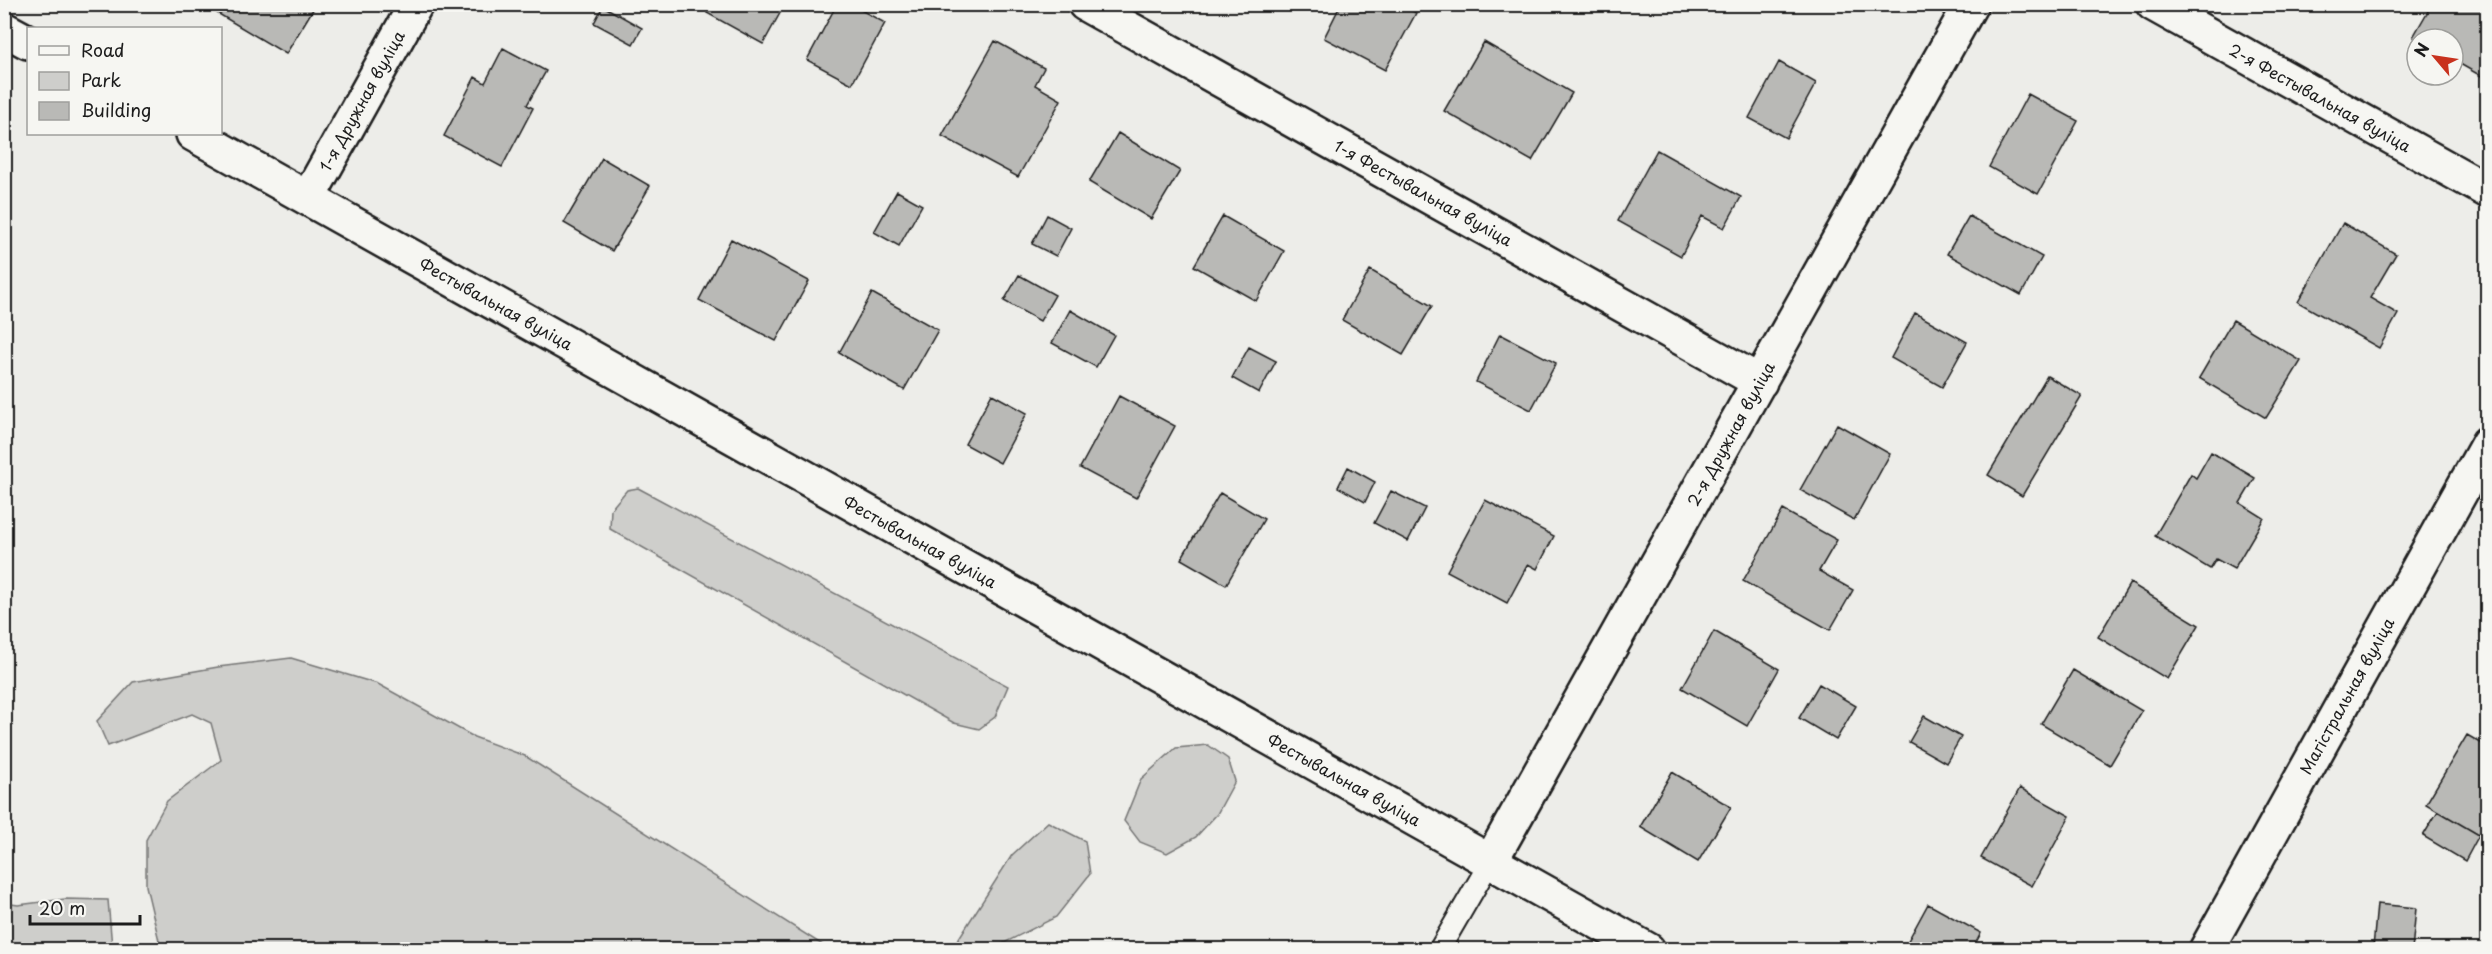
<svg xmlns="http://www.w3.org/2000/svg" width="2492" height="954" font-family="'Playpen Sans',sans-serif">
  <rect width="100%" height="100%" fill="#edede9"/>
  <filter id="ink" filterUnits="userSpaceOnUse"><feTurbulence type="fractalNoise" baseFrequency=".0167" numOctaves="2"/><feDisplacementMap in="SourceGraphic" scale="12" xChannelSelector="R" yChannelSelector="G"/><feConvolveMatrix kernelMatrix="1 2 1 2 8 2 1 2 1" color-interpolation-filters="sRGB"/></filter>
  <g filter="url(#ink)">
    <!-- green -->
    <path fill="#cececb" stroke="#757574" stroke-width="1.5" d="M 638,488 L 1008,686 L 995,717 L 979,729 L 954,723 L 610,529 L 611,509 L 627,490 Z
      M 291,658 L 378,684 L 474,737 L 525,756 L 829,949 L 161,949 L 146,886 L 146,840 L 167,801 L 221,760 L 211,723 L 192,714 L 108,746 L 97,721 L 133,682 L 218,667 Z
      M 1208,745 L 1228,759 L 1235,781 L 1217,814 L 1196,837 L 1167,853 L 1140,842 L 1124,821 L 1141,779 L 1176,748 Z
      M 1048,822 L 1085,841 L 1090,874 L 1056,917 L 1000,945 L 1000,949 L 952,949 L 1012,855 Z
      M 65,899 L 108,900 L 112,947 L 110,949 L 5,949 L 5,903 L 18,905 Z"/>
    <!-- building -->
    <path fill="#b9b9b6" stroke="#1c1c1c" stroke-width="1.5" d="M 209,4 L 313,4 L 315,6 L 286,54 L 207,7 Z
      M 712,4 L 785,4 L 763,44 L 707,13 Z
      M 837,4 L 850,4 L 885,23 L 852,84 L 807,60 Z
      M 1341,4 L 1400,4 L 1416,13 L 1385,70 L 1324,38 Z
      M 2432,4 L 2488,6 L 2488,80 L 2453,60 L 2453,39 L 2417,40 L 2413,37 Z
      M 603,6 L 642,28 L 633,44 L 594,23 Z
      M 995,41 L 1044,68 L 1035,85 L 1061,100 L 1018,177 L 942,136 Z
      M 1484,42 L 1572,93 L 1532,161 L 1444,111 Z
      M 503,48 L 546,71 L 527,105 L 533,108 L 502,167 L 444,136 L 475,77 L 485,83 Z
      M 1779,62 L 1816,83 L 1786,138 L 1749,118 Z
      M 2028,94 L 2078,121 L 2038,194 L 1989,167 Z
      M 1118,133 L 1180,171 L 1151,219 L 1089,182 Z
      M 1657,150 L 1741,197 L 1724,228 L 1702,216 L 1681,256 L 1618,221 Z
      M 602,158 L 650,186 L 612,251 L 564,223 Z
      M 897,191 L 922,205 L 899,246 L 874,232 Z
      M 1047,215 L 1071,228 L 1056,256 L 1032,244 Z
      M 1223,216 L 1284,251 L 1256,301 L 1194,266 Z
      M 1969,216 L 2042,257 L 2021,295 L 1947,254 Z
      M 2343,223 L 2396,254 L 2370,298 L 2398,314 L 2379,348 L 2298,302 Z
      M 731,239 L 809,281 L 776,341 L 699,300 Z
      M 1370,270 L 1432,306 L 1403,355 L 1342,320 Z
      M 1019,275 L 1055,295 L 1040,321 L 1004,301 Z
      M 872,293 L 938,330 L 904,390 L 839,353 Z
      M 1070,310 L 1114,335 L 1096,367 L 1052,343 Z
      M 1915,313 L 1967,342 L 1942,387 L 1891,358 Z
      M 2233,320 L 2301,361 L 2266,418 L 2199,378 Z
      M 1500,334 L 1556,363 L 1531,410 L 1476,382 Z
      M 1249,347 L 1276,361 L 1259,393 L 1232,378 Z
      M 2047,376 L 2082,396 L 2022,496 L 1988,475 Z
      M 992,394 L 1027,413 L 1000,463 L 965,444 Z
      M 1119,396 L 1175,426 L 1136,498 L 1080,468 Z
      M 1837,424 L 1890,454 L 1854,520 L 1800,490 Z
      M 2211,452 L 2255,478 L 2240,503 L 2264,518 L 2234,569 L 2216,559 L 2210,569 L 2155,536 L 2191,474 L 2196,478 Z
      M 1348,467 L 1375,482 L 1365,502 L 1338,487 Z
      M 1391,491 L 1425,508 L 1408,541 L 1374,523 Z
      M 1220,493 L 1264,519 L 1226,585 L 1181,559 Z
      M 1485,500 L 1554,536 L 1537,569 L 1528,564 L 1507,603 L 1447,571 Z
      M 1783,510 L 1837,540 L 1819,571 L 1853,590 L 1830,630 L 1743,581 Z
      M 2130,583 L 2199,625 L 2167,679 L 2098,637 Z
      M 1714,631 L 1779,669 L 1747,726 L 1682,688 Z
      M 2073,670 L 2142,711 L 2110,765 L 2041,724 Z
      M 1819,684 L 1856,706 L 1836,740 L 1799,718 Z
      M 1924,716 L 1961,737 L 1946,763 L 1909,742 Z
      M 2467,735 L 2488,747 L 2488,821 L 2479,835 L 2426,804 Z
      M 1672,772 L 1731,807 L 1698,862 L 1640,827 Z
      M 2020,788 L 2070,816 L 2032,886 L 1981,858 Z
      M 2438,811 L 2479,835 L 2465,861 L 2423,836 Z
      M 1928,904 L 1981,933 L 1972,950 L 1903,950 Z
      M 2377,904 L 2416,908 L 2412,950 L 2373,948 Z"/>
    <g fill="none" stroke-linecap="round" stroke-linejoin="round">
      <defs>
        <path id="service" d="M 1439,950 L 1490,862"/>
        <path id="minor" d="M 1085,4 L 1760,382
          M 2153,4 L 2488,191
          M 4,29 L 28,42
          M 193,134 L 1648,950
          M 308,198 L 416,4
          M 1490,862 L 1971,4"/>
        <path id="tertiary" d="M 2206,950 L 2488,443"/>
      </defs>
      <!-- service casing -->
      <use href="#service" stroke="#1c1c1c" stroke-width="24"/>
      <!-- minor casing -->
      <use href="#minor" stroke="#1c1c1c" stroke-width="38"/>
      <!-- tertiary casing -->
      <use href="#tertiary" stroke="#1c1c1c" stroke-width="38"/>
      <!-- service -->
      <use href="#service" stroke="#f6f6f2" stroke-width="20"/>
      <!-- minor -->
      <use href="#minor" stroke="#f6f6f2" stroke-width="33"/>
      <!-- tertiary -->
      <use href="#tertiary" stroke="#f6f6f2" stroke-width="33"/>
    </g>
  </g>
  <g text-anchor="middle" stroke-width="4.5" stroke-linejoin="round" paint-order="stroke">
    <!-- street labels -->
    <g font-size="16" fill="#1c1c1c" stroke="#f6f6f2">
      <text transform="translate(2320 98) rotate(29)" y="6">2-я Фестывальная вуліца</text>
      <text transform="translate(362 101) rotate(-61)" y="6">1-я Дружная вуліца</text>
      <text transform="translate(1423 193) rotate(29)" y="6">1-я Фестывальная вуліца</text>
      <text transform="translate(496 304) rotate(29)" y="6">Фестывальная вуліца</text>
      <text transform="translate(1731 434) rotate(-61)" y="6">2-я Дружная вуліца</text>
      <text transform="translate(920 542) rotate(29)" y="6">Фестывальная вуліца</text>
      <text transform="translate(2347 696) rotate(-61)" y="6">Магістральная вуліца</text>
      <text transform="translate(1344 780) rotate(29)" y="6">Фестывальная вуліца</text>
    </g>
  </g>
  <!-- margin -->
  <rect width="2492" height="954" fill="none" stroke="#f6f6f2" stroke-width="24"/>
  <rect x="12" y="12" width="2468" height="930" fill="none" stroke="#1c1c1c" stroke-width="2" filter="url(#ink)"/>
  <!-- legend -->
  <rect x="27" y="27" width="195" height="108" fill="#f6f6f2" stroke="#9f9f9c" stroke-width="1.5"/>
  <rect x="39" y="46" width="30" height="9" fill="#f6f6f2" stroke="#9f9f9c" stroke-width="1.5"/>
  <text x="81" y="57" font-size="18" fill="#1c1c1c">Road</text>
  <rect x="39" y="72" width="30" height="18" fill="#cececb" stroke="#9f9f9c" stroke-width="1.5"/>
  <text x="81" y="87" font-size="18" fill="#1c1c1c">Park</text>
  <rect x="39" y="102" width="30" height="18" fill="#b9b9b6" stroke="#9f9f9c" stroke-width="1.5"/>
  <text x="81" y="117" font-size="18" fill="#1c1c1c">Building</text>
  <!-- north arrow -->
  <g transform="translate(2435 57) rotate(299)"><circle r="28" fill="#f6f6f2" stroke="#9f9f9c" stroke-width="1.5"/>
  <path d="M0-4.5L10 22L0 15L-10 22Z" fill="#c8321e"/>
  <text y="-9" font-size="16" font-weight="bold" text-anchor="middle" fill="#1c1c1c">N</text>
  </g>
  <!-- scale -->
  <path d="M30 915v9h110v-9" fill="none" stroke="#1c1c1c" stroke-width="3"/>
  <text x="39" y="915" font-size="18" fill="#1c1c1c" stroke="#f6f6f2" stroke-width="4.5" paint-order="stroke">20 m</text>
</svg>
